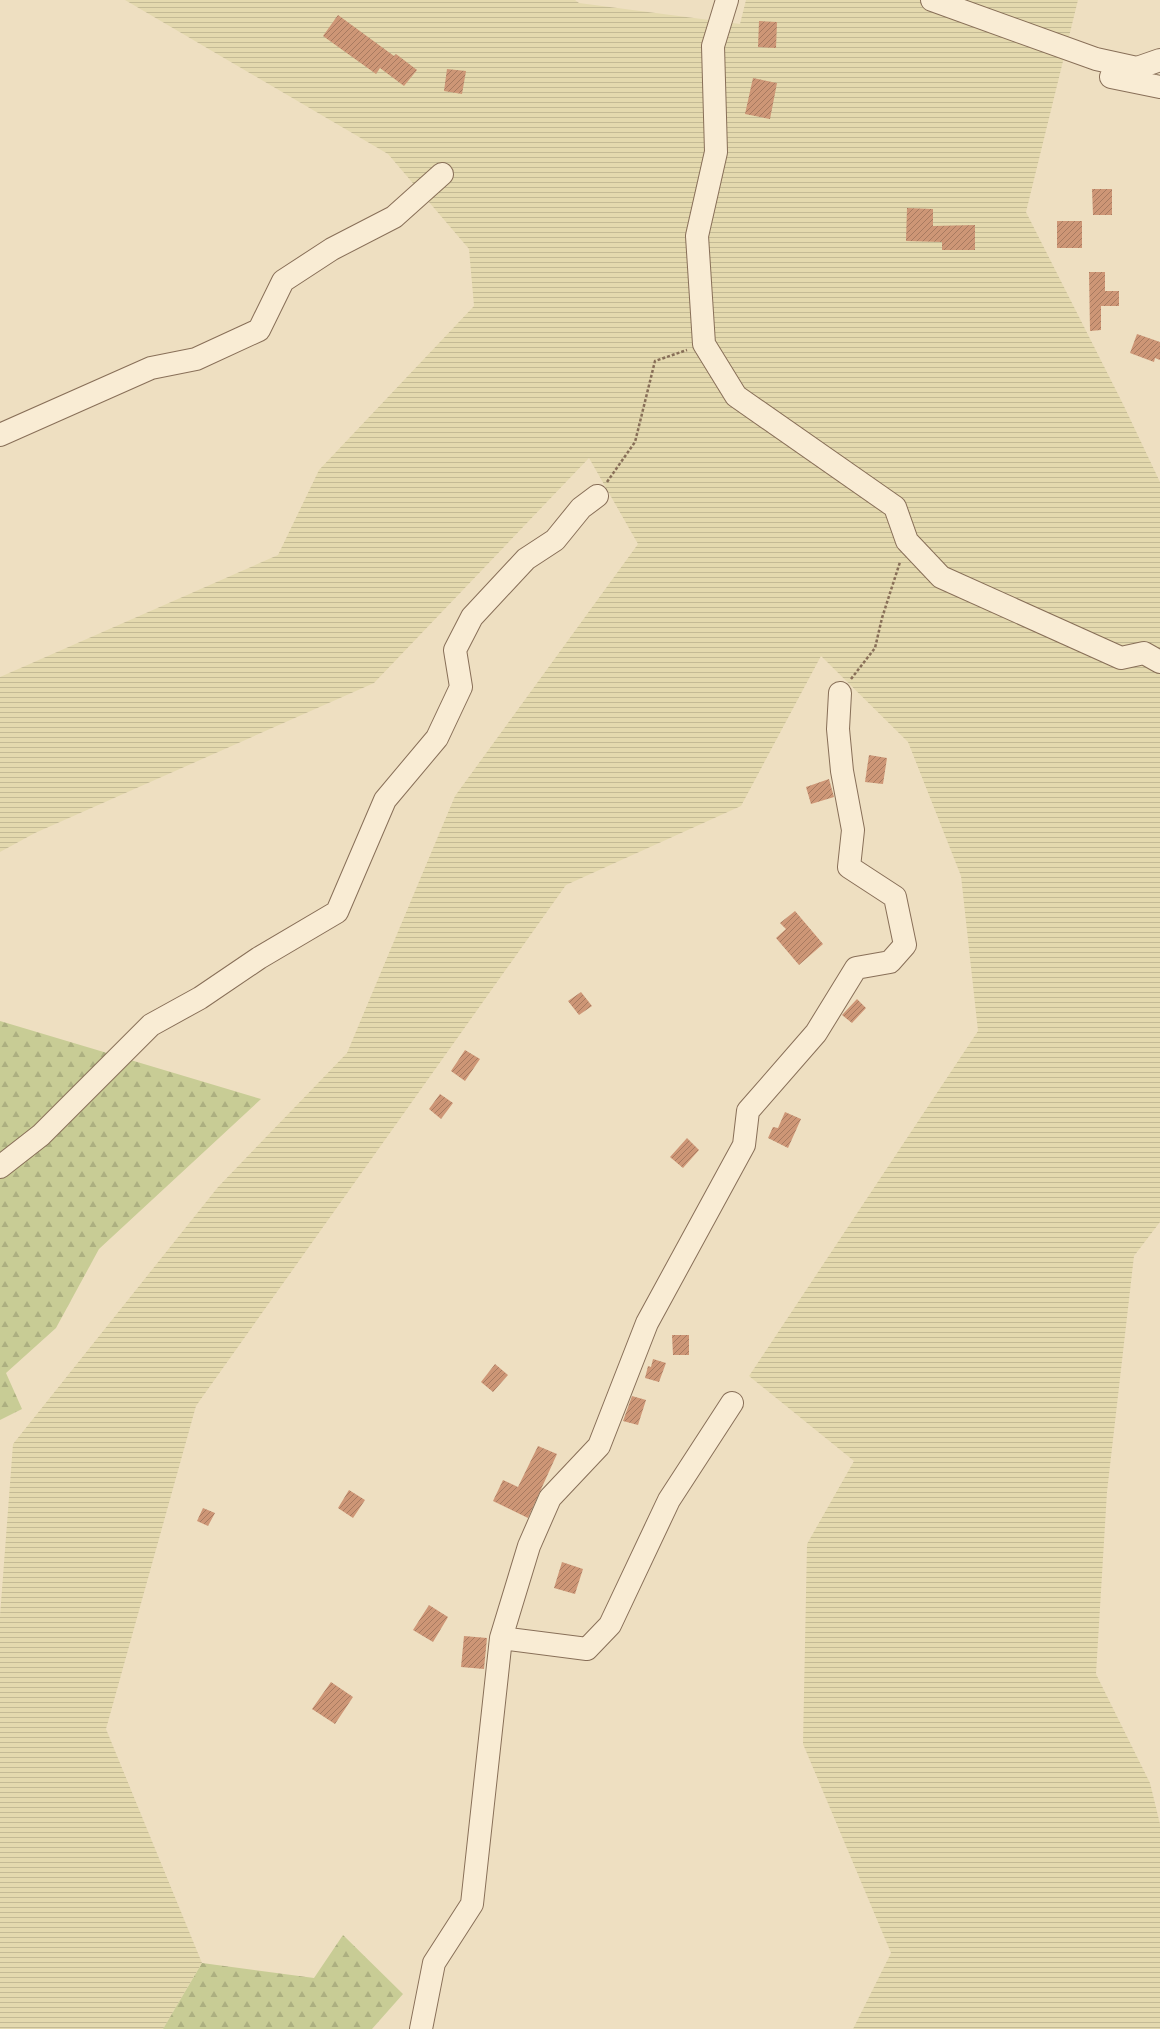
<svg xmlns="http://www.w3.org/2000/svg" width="1160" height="2029" font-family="'Playfair Display',serif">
  <defs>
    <pattern id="farmland-rules" width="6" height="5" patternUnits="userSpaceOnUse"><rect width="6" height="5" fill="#e4d9ae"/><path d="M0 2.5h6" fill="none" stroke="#c4ba95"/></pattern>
    <pattern id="forest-firs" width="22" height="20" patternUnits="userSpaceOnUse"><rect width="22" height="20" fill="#c8cc95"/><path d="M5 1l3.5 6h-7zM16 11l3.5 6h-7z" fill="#acaf80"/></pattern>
    <pattern id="building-hatch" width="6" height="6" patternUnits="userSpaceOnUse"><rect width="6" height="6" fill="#cd9676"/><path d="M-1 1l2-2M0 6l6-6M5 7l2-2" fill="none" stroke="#a77a60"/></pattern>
  </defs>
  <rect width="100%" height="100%" fill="#eedfc1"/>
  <!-- farmland -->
  <path fill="url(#farmland-rules)" d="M 125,0 L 575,0 L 579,3 L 740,24 L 746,0 L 1078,0 L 1026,212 L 1123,404 L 1160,482 L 1160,1222 L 1134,1256 L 1107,1492 L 1096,1674 L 1150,1783 L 1160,1824 L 1160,2029 L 853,2029 L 891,1953 L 803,1744 L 807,1544 L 854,1461 L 749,1376 L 978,1031 L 961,876 L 908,742 L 821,656 L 741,806 L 566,885 L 196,1406 L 106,1729 L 202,1963 L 163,2029 L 0,2029 L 0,1616 L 13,1444 L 218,1187 L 347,1053 L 455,796 L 638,544 L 589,458 L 374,683 L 35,833 L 0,852 L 0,677 L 278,555 L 319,470 L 474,306 L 469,249 L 388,154 Z"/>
  <!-- forest -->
  <path fill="url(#forest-firs)" d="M 0,1021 L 261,1099 L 99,1249 L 56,1328 L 6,1373 L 22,1409 L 0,1420 Z
    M 343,1935 L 403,1994 L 372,2029 L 163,2029 L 202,1963 L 314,1978 Z"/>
  <!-- building -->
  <path fill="url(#building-hatch)" d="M 338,15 L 394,56 L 396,54 L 417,70 L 404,86 L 380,68 L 376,74 L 323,36 Z
    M 759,21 L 777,22 L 776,48 L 758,47 Z
    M 447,69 L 466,71 L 462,94 L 444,91 Z
    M 753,78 L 777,83 L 770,119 L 745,114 Z
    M 1092,189 L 1112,189 L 1112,215 L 1093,215 Z
    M 907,208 L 933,209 L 933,226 L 975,225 L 975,250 L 942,250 L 942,242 L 906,241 Z
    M 1057,221 L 1082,221 L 1082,248 L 1057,248 Z
    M 1089,272 L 1105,272 L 1105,291 L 1119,291 L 1119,306 L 1101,306 L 1101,330 L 1090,331 Z
    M 1137,334 L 1160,342 L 1160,360 L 1155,358 L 1154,362 L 1130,353 Z
    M 869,755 L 887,758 L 883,784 L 865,782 Z
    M 829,779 L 834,797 L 811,804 L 806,787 Z
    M 795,911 L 823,944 L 799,965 L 776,938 L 786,929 L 780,923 Z
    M 581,992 L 592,1006 L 579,1015 L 568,1001 Z
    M 857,999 L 866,1008 L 852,1023 L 842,1015 Z
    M 465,1050 L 480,1059 L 465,1081 L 451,1071 Z
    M 440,1094 L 453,1103 L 441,1119 L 429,1109 Z
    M 785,1112 L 801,1119 L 788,1148 L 768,1138 L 773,1127 L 778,1128 Z
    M 687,1138 L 699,1150 L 683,1168 L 670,1157 Z
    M 672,1335 L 689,1335 L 689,1355 L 673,1355 Z
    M 653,1359 L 666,1363 L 659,1382 L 645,1378 L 648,1366 L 651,1367 Z
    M 495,1364 L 508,1375 L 493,1392 L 481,1382 Z
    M 632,1396 L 646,1400 L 638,1425 L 623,1421 Z
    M 538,1446 L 557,1454 L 528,1518 L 493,1501 L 503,1480 L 518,1487 Z
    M 349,1490 L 365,1500 L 353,1518 L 338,1508 Z
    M 203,1508 L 215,1513 L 208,1526 L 197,1521 Z
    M 562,1562 L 583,1569 L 575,1594 L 554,1588 Z
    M 429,1605 L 448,1617 L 433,1642 L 413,1630 Z
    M 464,1636 L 487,1638 L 484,1669 L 461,1667 Z
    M 331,1682 L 353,1697 L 335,1724 L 312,1709 Z"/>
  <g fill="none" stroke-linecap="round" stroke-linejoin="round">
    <defs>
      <path id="minor" d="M 727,0 L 713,46 L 716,152 L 697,236 L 704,344 L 736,396 L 895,507 L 907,541 L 941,577 L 1121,658 L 1144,653 L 1160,662
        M 932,0 L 1096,59 L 1137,68 L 1160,60
        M 1111,77 L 1160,87
        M 0,435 L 151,368 L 196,359 L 259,330 L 283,281 L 332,249 L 394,217 L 442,174
        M 0,1167 L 41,1135 L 151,1025 L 200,998 L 259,958 L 337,912 L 385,800 L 437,738 L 461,687 L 455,650 L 472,617 L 526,559 L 555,540 L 581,508 L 597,496
        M 501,1638 L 587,1649 L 610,1625 L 669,1500 L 732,1403
        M 421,2029 L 434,1963 L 472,1904 L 501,1638 L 529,1546 L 550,1498 L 599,1446 L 647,1323 L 744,1145 L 748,1111 L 816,1033 L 856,968 L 890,962 L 905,945 L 895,897 L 849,867 L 853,830 L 842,771 L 838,729 L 840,693"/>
    </defs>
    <!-- minor casing -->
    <use href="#minor" stroke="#886f58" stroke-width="24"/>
    <!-- path -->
    <path stroke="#886f58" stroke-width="2.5" stroke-dasharray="3 2" stroke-linecap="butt" d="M 607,482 L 635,442 L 655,361 L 687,350
      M 851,679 L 875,648 L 882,618 L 900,562"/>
    <!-- minor -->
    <use href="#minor" stroke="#f9ecd4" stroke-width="22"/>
  </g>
</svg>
